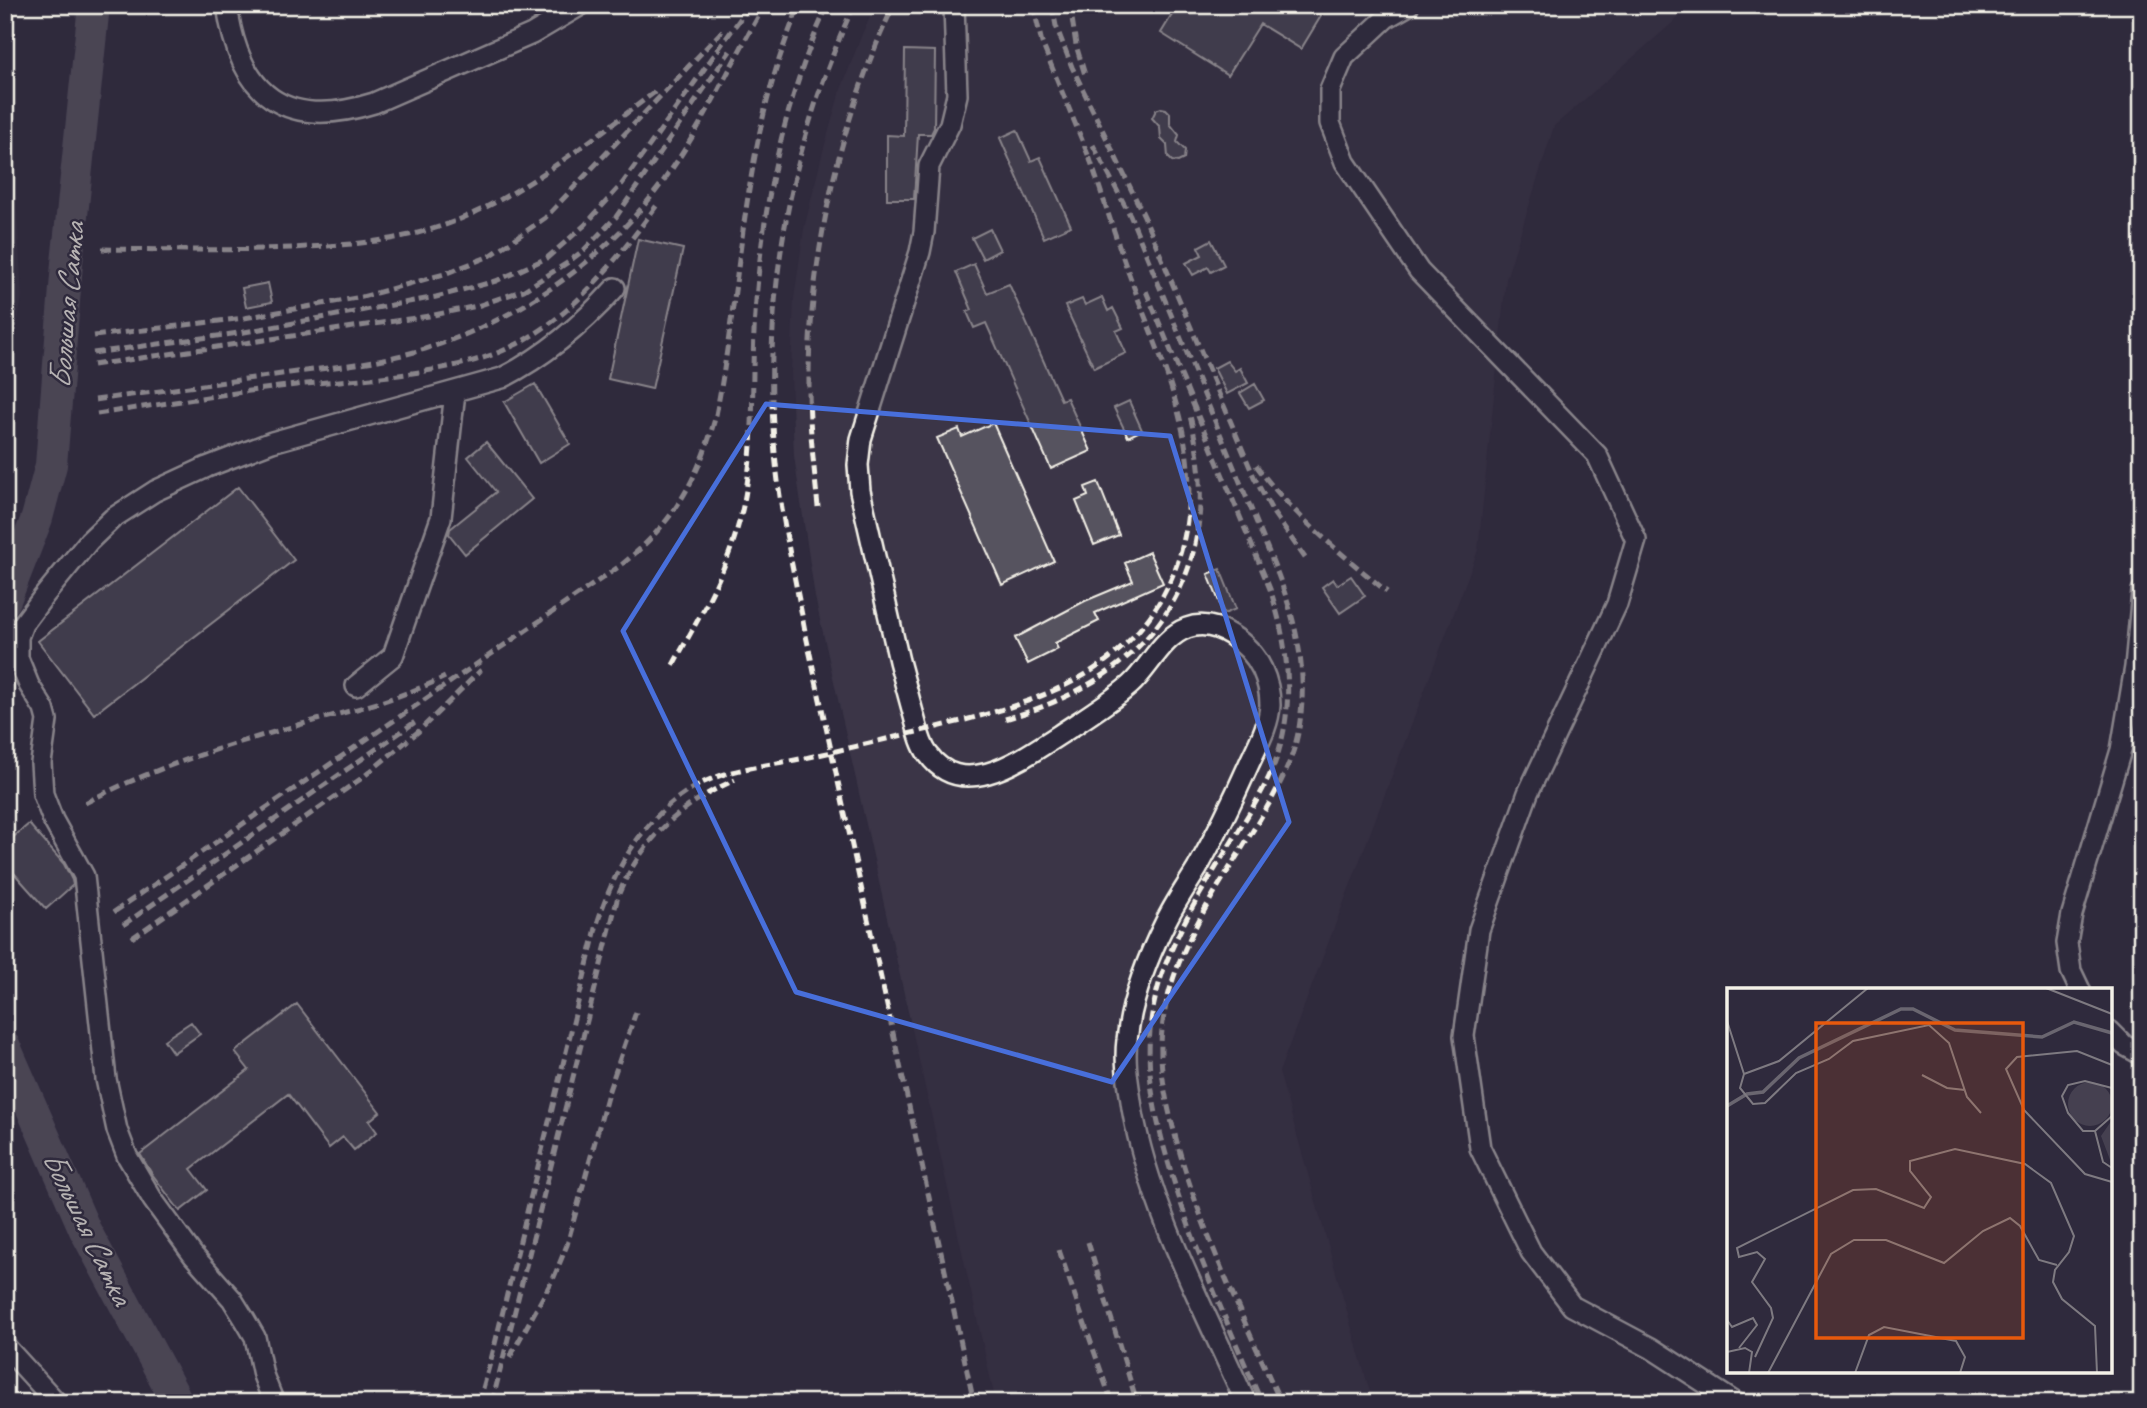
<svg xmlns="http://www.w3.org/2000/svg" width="2147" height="1408" font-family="Caveat,sans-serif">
  <rect width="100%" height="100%" fill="#2f2a3d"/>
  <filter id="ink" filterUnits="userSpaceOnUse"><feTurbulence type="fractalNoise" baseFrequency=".0143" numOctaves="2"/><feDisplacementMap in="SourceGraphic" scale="14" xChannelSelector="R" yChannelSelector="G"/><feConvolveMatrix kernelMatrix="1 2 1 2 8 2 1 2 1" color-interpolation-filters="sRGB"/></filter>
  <g filter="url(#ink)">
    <!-- built -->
    <path fill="#3b3647" d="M 5,5 L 22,297 L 5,395 Z
      M 876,5 L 1693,5 L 1554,126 L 1506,279 L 1478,550 L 1279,1072 L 1373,1403 L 996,1403 L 815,597 L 794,456 L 791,372 L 794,299 L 804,229 L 822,155 L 839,95 L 862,34 Z"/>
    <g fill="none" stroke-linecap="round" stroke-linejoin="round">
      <!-- river -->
      <path stroke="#6a6670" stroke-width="32" d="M 5,600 L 37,518 L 51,465 L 67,263 L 94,5
        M 5,1047 L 85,1230 L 178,1403"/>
    </g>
    <!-- building -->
    <path fill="#56525f" stroke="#f4f1e8" stroke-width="2" d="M 1178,5 L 1304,5 L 1321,16 L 1301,49 L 1260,24 L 1228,75 L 1161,33 Z
      M 905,50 L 935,51 L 934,128 L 931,134 L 918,134 L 914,199 L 887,199 L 887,135 L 904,136 Z
      M 1161,108 L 1166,109 L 1170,113 L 1170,124 L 1179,135 L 1177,142 L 1185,150 L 1184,159 L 1178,162 L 1172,161 L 1168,157 L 1167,145 L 1161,139 L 1160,127 L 1152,118 L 1156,110 Z
      M 1017,130 L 1031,161 L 1040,157 L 1071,226 L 1044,238 L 1000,138 Z
      M 990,229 L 1000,250 L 983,259 L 972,238 Z
      M 638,239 L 683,249 L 652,389 L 608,379 Z
      M 1211,240 L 1224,265 L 1211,272 L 1208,267 L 1193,275 L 1186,263 L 1202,255 L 1198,247 Z
      M 974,264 L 987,293 L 1009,284 L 1061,400 L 1067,398 L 1091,451 L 1051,469 L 986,323 L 974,328 L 967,312 L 972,310 L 956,272 Z
      M 268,283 L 272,302 L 246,307 L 242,288 Z
      M 1102,297 L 1108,311 L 1113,308 L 1123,328 L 1116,331 L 1126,353 L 1094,368 L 1065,306 L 1082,299 L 1085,305 Z
      M 1227,361 L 1235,371 L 1240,368 L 1248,383 L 1227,394 L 1214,368 Z
      M 535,384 L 570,444 L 539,463 L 504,402 Z
      M 1255,384 L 1264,400 L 1249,408 L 1240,393 Z
      M 1129,401 L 1142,430 L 1128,437 L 1114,408 Z
      M 993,423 L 1054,561 L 1002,585 L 937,438 L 959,429 L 962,437 Z
      M 486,442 L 532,499 L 465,554 L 449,534 L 450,529 L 496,492 L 468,457 Z
      M 1098,482 L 1119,535 L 1094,545 L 1076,501 L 1088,496 L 1085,487 Z
      M 238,487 L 294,560 L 94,714 L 38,641 Z
      M 1149,552 L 1163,583 L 1095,613 L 1099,621 L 1055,643 L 1058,649 L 1028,664 L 1015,638 L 1085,601 L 1133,581 L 1125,563 Z
      M 1220,569 L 1236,609 L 1224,614 L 1208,574 Z
      M 1351,576 L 1365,596 L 1340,613 L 1322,587 L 1333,579 L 1337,585 Z
      M 29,824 L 64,864 L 72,880 L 73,885 L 46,909 L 5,863 L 5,844 Z
      M 297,1004 L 380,1112 L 369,1121 L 377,1132 L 354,1150 L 343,1137 L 329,1148 L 288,1094 L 191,1169 L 207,1190 L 180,1211 L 152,1174 L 140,1154 L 249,1070 L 235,1052 Z
      M 191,1022 L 200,1034 L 173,1053 L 164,1040 Z"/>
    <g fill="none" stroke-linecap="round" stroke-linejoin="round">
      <defs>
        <path id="minor" d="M 227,5 C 239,95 285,131 374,103 L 532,34 L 581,5
          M 954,5 L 957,95 L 950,124 L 929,166 L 924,232 L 920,252 L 861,439 L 858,465 L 860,491 L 899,661 L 915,720 C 918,731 921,745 928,754 C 963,803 1023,758 1059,735 C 1083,719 1108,704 1130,685 C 1149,668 1162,637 1187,628 C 1216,617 1250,644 1262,669 C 1267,680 1270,693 1270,705 C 1269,726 1257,746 1249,764 C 1233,800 1216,835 1197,869 C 1186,887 1174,904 1165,923 C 1147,959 1131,1000 1127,1040 C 1124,1063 1129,1086 1132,1108 C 1150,1210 1204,1308 1246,1403
          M 1409,5 L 1386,18 L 1344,57 L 1330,90 L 1330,123 L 1345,162 L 1419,271 L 1597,455 L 1636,540 L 1617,604 L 1528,793 L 1479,930 L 1464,1036 L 1480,1148 L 1531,1252 L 1572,1306 L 1651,1348 L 1736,1403
          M 356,686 L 393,656 L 441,518 L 455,392
          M 2080,990 L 2071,971 L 2067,943 L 2072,914 L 2121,750 L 2135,667 L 2142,591
          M 2110,1031 L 2124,1045 L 2142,1055
          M 5,1346 L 57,1403
          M 274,1403 L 263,1375 L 255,1337 L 245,1320 L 232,1299 L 193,1255 L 153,1200 L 127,1156 L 117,1130 L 106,1079 L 84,876 L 53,820 L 43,794 L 41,763 L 47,720 L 44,709 L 29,685 L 18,658 L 18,637 L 23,624 L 44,596 L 89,541 L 113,518 L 155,491 L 207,467 L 272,442 L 502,378 C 547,355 582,325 615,288"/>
      </defs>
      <!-- minor casing -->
      <use href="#minor" stroke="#f4f1e8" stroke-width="24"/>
      <!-- minor -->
      <use href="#minor" stroke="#2f2a3d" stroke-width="19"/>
      <!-- rail -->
      <path stroke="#f4f1e8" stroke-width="5" stroke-dasharray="10 5" stroke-linecap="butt" d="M 854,5 C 787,151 759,313 777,473 C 783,526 795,578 805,631 L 974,1403
        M 1033,5 L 1042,43 L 1091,162
        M 1052,5 L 1056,26 L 1072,67 L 1144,216 L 1254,477 L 1274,514 L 1308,562
        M 1070,5 L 1076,45 L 1085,75
        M 1093,145 L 1130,215 L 1273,562 C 1294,613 1308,666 1300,721 C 1295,762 1273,798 1252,832 C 1212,897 1164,964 1161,1044 C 1160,1081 1170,1117 1180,1153 C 1205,1239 1244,1320 1281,1403
        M 102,249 C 171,250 240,251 309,247 C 366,244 422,238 474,213 C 540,182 597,135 655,92
        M 1146,291 L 1270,589 C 1287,640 1295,698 1279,750 C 1271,779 1254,805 1239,830 C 1202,891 1161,949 1151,1021 C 1144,1076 1158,1129 1174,1182 C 1198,1258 1230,1330 1262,1403
        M 94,336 L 244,318 L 362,297 L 444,274 L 490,256 L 545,218 L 723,30
        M 93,353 L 239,333 L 436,297 L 496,281 L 547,258 L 585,225 L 622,184 L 750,5
        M 93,365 L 429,316 L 477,306 L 524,290 L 567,263 L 584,250 L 616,217 L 730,51
        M 95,400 C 160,391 225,382 289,373 C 335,367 381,362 425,349 C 512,322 594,268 651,197 C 698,139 727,69 765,5
        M 97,414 C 163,404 229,393 296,385 C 362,378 457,375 515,345 C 575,315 618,258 657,205
        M 1256,465 C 1291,514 1341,553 1387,592
        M 818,507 C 814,467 809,426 809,386 C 808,261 840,117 894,5
        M 673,665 C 697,621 725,575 738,526 C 758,457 750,385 755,314 C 762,210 783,100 828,5
        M 1005,719 C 1155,677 1229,570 1190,416
        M 85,803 C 154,767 228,745 302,724 C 350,711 399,699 445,677
        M 114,912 L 620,566 C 674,523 698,480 716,415 C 743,277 742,135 800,5
        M 123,925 L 418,720
        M 132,938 L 362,778 L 419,731 L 481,670
        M 1088,1242 L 1137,1403
        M 1059,1250 L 1112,1403
        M 510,1357 L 554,1277 L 567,1245 L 608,1093 L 636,1012
        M 479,1403 L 493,1352 L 597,924 C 614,870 641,820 691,789 C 729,766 772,766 814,756 C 850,748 885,739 921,731 C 966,720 1012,709 1055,690 C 1148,650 1196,569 1188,468 C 1183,403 1155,345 1133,285 C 1117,242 1103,197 1088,153
        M 492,1403 L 618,896 C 640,842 681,803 735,780"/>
    </g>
  </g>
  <!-- marked area -->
  <path d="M0 0H2147V1408H0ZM 766,404 L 1170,436 L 1289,822 L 1112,1082 L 796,992 L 623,631 Z" fill="#2f2a3d" fill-opacity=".55" fill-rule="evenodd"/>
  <path fill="none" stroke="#486fdb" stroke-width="5" stroke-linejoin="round" d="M 766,404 L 1170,436 L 1289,822 L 1112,1082 L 796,992 L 623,631 Z"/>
  <g text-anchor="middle" stroke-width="5" stroke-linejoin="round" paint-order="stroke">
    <!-- water labels -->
    <g font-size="32" font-style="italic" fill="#b6b2b2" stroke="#2f2a3d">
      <text transform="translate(66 306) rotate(-85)" y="11">Большая Сатка</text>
      <text transform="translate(88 1227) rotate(64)" y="11">Большая Сатка</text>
    </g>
  </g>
  <!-- overview -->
  <g transform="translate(1727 988)">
    <rect width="385" height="385" fill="#2f2a3d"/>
    <path d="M341 116a22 22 0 1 1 44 0a22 22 0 1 1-44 0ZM 385,132 L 385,177 L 374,148 Z" fill="#454050"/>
    <path fill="none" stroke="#6a6670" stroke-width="3.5" d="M 0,118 L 20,106 L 36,104 L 72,70 L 174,21 L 186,21 L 228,42 L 315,49 L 347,34 L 385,45"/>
    <path fill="none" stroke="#7e7a81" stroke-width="2" d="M 319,0 L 385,26M 0,33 L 17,86 L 13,100 L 26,116 L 38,115 L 69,85 L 102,71 L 126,53 L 202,37 L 222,55 L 240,109 L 254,125M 385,77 L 350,63 L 290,69 L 279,81 L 297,122 L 358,186 L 385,194M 17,86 L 52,73 L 141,0M 195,87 L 220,100 L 238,102M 385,100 L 358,93 L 341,97 L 335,108 L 341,125 L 356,143 L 368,143 L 385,128M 368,143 L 376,174 L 385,180M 0,332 L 5,339 L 26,330 L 30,337 L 12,360M 0,364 L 18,360 L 25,364 L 22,385M 28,369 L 46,330 L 44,320 L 25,294 L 38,271 L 30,264 L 12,269 L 10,260 L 126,202 L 149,201 L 197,220 L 204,209 L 183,183 L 183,173 L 228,161 L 298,176 L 324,195 L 347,248 L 342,264 L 328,282 L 326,294 L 335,311 L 368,338 L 370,385M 41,385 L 104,266 L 127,252 L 159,252 L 217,275 L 256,243 L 283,230 L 293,238 L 312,272 L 330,277M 128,385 L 142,347 L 157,339 L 229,353 L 238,369 L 233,385"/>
    <path fill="#e8590c" fill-opacity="0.15" stroke="#e8590c" stroke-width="3.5" d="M 89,35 L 296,35 L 296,350 L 89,350 Z"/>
    <rect width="385" height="385" fill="none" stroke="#f4f1e8" stroke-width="3.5"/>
  </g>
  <!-- margin -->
  <rect width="2147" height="1408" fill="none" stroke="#2f2a3d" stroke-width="28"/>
  <rect x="14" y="14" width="2119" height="1380" fill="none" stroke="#f4f1e8" stroke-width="2.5" filter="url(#ink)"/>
</svg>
